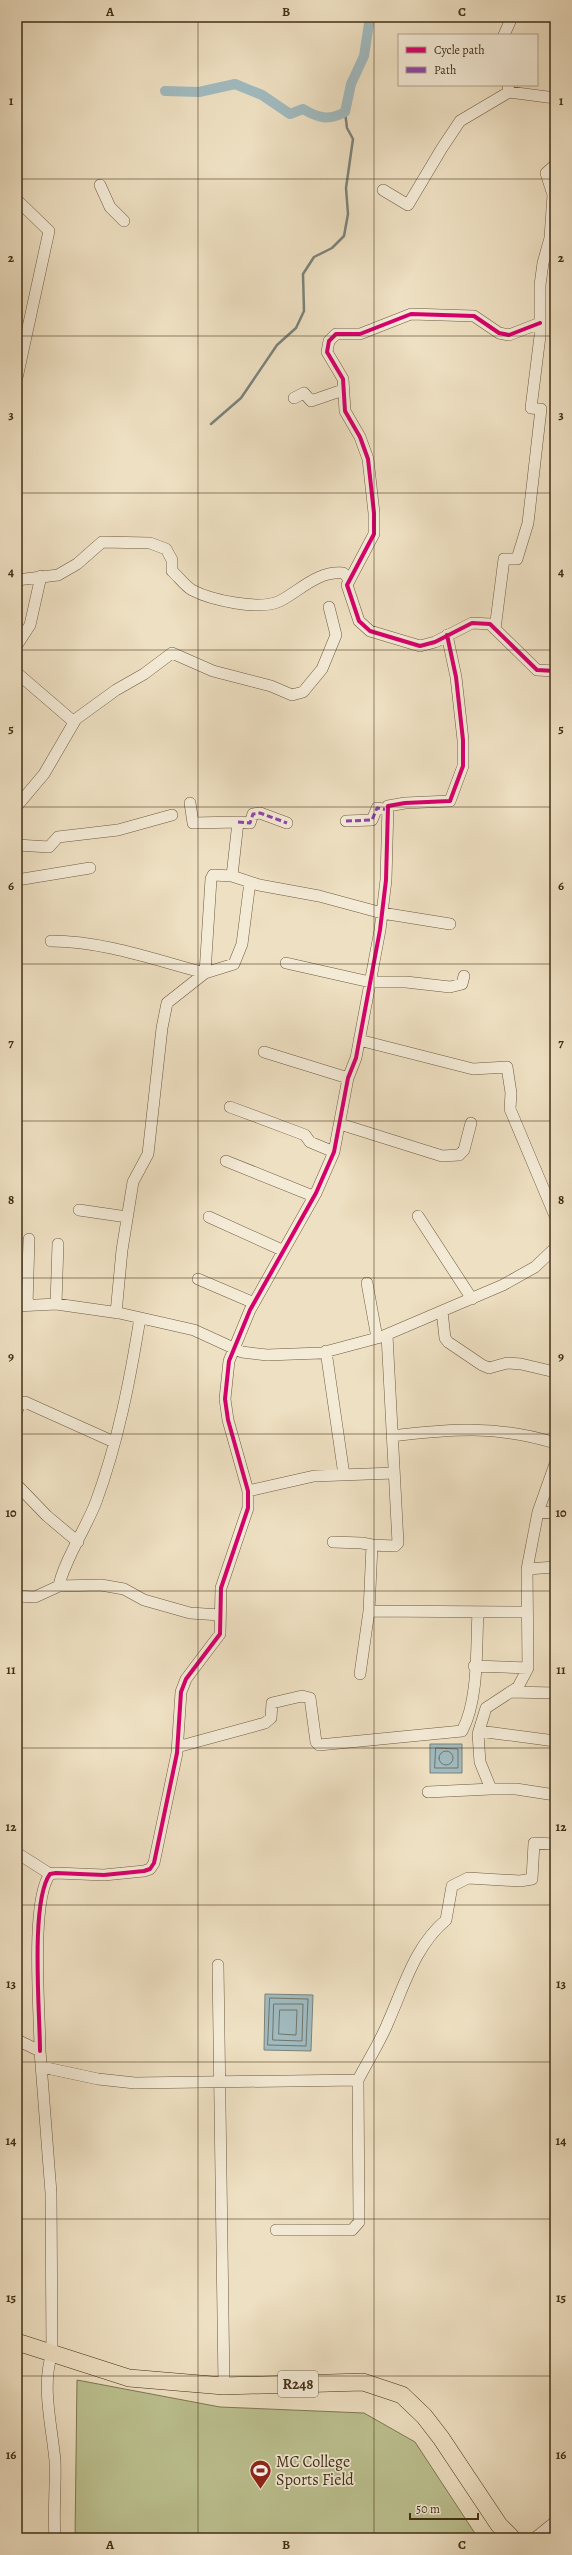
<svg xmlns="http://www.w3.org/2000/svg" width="572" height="2555" font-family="Alegreya,serif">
  <rect width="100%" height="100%" fill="#eee0c2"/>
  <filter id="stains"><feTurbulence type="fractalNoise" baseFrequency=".005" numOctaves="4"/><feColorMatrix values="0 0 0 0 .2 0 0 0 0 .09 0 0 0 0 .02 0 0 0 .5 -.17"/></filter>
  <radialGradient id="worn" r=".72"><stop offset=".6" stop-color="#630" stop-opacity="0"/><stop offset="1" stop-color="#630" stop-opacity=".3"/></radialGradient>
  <!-- green -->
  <path fill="#bcc190" stroke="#7f7853" d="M 77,2380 L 220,2407 L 364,2413 L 415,2442 L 478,2538 L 75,2538 Z"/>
  <!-- water -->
  <path fill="#a0babf" stroke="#7a827b" d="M 430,1744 L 462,1744 L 462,1773 L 430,1773 Z
    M 265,1994 L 313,1995 L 311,2051 L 264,2050 Z"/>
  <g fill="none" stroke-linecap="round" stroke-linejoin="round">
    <!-- shore -->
    <path stroke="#71746a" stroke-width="1" d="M 436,1748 L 458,1749 L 458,1768 L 435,1768 Z
      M439 1758a7 7 0 1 1 14 0a7 7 0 1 1-14 0Z
      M 270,1998 L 308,1999 L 306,2046 L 268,2045 Z
      M 274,2004 L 303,2004 L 302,2041 L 273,2040 Z
      M 280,2010 L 297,2010 L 296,2035 L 279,2034 Z"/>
    <!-- stream -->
    <path stroke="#7a827b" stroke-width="2.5" d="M 211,424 L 241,398 L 277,345 L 296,328 L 304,311 L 303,274 L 314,257 L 332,248 L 344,236 L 348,214 L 346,188 L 353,139 L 347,128 L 345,112"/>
    <!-- canal -->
    <path stroke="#a0babf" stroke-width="10" d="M 165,91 L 199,92 L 235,84 L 262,95 L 290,114 L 303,109 C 318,118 329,121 345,112 L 351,84 L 364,56 L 370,17"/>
    <defs>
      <path id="minor" d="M 504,35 L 512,17
        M 509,92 L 555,98
        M 100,185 L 110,207 L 124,221
        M 383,190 L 408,205 L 442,148 L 460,121 L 509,92 L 508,85
        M 17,200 L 49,231 L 17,378
        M 540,323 L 509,335 L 499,333 L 474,316 L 411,314 L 360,334 L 336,334 L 329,341 L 327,352 L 343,379 L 345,411 L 360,437 L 368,459 L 374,513 L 374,534 L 347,585 L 359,621 L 370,631 L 420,646 L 435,642 L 472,623 L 490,624 L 537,670 L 555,671
        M 294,398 L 304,393 L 311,401 L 343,390
        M 17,580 L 58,575 L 77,564 L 102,542 L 150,543 L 166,549 L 172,560 L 172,571 C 178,576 185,586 192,590 C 211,600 260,611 280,601 C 301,590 317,571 343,573 L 350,579
        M 495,629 L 504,559 L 517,559 L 528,523 L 541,409 L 531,408 L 540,336 L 540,285 L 543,263 L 550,238 L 553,195 L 546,173 L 555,165
        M 17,645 L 30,625 L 41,576
        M 17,673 L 74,722
        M 190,803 L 193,823 L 238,822 L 232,876 L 259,885 L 319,896 L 382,913 L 450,924
        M 17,806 L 44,774 L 76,719 L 116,690 L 144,674 L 172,653 L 213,671 L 271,686 L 292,695 L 303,692 L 322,669 L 336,635 L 329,607
        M 346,821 L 372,820 L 377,808 L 388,810
        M 238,822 L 250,823 L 253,814 L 260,813 L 287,823
        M 17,845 L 49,847 L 58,837 L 118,830 L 172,815
        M 17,880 L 90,868
        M 51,941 C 103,941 155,960 205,973
        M 286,963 L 370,982 L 406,982 L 450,987 L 462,984 L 464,976
        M 205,973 L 211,879 L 213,875 L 232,876
        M 359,1040 L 473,1069 L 507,1067 L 511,1093 L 510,1109 L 555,1216
        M 264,1052 L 348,1078
        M 230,1107 L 305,1135 L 310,1142 L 334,1152
        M 340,1124 L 442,1156 L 459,1155 L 464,1150 L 471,1123
        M 226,1161 L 313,1196
        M 79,1210 L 127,1217
        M 418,1216 L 472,1299
        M 209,1217 L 282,1250
        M 198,1279 L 254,1303
        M 367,1283 L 377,1338
        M 56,1304 L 58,1244
        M 17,1306 L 56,1304 L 119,1313 L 194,1330 L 242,1352 L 267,1355 L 321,1353 L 381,1337 L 503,1285 L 535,1267 L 555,1248
        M 27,1306 L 29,1239
        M 442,1311 L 445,1338 L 448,1342 L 482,1365 L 489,1368 L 507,1363 L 521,1364 L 555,1372
        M 116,1313 L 122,1250 L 133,1182 L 148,1154 L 162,1028 L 167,1003 L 205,973 L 234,964 L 242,944 L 250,882
        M 326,1351 L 344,1475
        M 17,1411 L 19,1405 L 25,1402 L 114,1442
        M 392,1436 C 452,1429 496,1425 555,1443
        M 555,1464 L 538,1512 L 527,1569 L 528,1668 L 518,1687 L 486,1708 L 478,1734 L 480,1762 L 491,1789 L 516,1789 L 555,1795
        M 17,1485 L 47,1516 L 78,1542
        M 248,1491 L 314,1476 L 394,1473
        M 538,1512 L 555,1513
        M 333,1542 L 362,1543 L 372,1545 L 369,1611 L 527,1612
        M 372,1545 L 395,1546 L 398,1543 L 387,1335
        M 527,1569 L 555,1567
        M 59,1586 L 101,1585 L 124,1589 L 144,1600 L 190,1613 L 220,1615
        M 17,1596 L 35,1597 L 59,1586 C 63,1563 87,1526 96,1502 C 118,1442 130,1380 140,1318
        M 474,1666 L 528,1668
        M 360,1674 L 369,1611
        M 510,1692 L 555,1693
        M 479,1731 L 555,1741
        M 177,1747 L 265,1723 L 271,1718 L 272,1703 L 302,1696 L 310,1698 L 316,1742 L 319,1745 L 462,1731 C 479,1700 476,1647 478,1612
        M 428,1792 L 491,1789
        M 17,1853 L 50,1874
        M 218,1965 L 224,2386
        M 17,2040 L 40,2051 L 51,2193 L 52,2353 C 41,2387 52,2426 55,2461 C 56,2486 53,2512 55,2538
        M 40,2051 C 40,2014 30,1901 50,1874 L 56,1873 L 104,1875 L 144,1871 L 150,1869 L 154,1863 L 177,1753 L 181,1692 L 186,1679 L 220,1634 L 221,1588 L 248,1508 L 248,1491 L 228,1420 L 225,1399 L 229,1361 L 250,1310 L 316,1193 L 334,1152 L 348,1078 L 356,1058 L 380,930 L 386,880 L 388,806 L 405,803 L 450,801 L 463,766 L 463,740 L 456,677 L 447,635
        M 42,2067 L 98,2079 L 135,2083 L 358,2080 L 359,2222 L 352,2230 L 276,2230
        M 358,2080 C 368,2060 381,2041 389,2020 C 405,1984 415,1946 446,1920 L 452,1886 L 468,1878 L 520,1881 L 532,1879 L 534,1843 L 555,1844
        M 535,2538 L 555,2522"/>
      <path id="primary" d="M 17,2342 L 129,2378 L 224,2386 L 363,2382 L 402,2395 L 424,2416 L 441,2438 L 499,2525 L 512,2538"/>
    </defs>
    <!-- minor casing -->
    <use href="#minor" stroke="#6d5a41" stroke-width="12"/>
    <!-- primary casing -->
    <use href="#primary" stroke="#422e16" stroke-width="18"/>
    <!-- minor -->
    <use href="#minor" stroke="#f4ebd7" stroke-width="11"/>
    <!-- primary -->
    <use href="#primary" stroke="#eee0c2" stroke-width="17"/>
    <!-- quiet -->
    <path stroke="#8e44ad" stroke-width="3" stroke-dasharray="6 3" stroke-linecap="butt" d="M 346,821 L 372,820 L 377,808 L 388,810
      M 238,822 L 250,823 L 253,814 L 260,813 L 287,823"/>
    <defs>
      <path id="cycleway" d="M 540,323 L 509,335 L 499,333 L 474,316 L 411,314 L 360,334 L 336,334 L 329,341 L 327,352 L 343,379 L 345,411 L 360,437 L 368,459 L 374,513 L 374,534 L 347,585 L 359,621 L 370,631 L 420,646 L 435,642 L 472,623 L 490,624 L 537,670 L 555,671
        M 40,2051 C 40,2014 30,1901 50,1874 L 56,1873 L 104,1875 L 144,1871 L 150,1869 L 154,1863 L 177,1753 L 181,1692 L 186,1679 L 220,1634 L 221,1588 L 248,1508 L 248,1491 L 228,1420 L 225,1399 L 229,1361 L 250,1310 L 316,1193 L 334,1152 L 348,1078 L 356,1058 L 380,930 L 386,880 L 388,806 L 405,803 L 450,801 L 463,766 L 463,740 L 456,677 L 447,635"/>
    </defs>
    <!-- cycleway casing -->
    <use href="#cycleway" stroke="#f4ebd7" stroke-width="6"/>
    <!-- cycleway -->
    <use href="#cycleway" stroke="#d6006c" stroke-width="4"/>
  </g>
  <!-- grid -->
  <path fill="none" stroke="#422e16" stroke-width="1" stroke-opacity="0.55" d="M 198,17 L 198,2538M 374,17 L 374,2538M 17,179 L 555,179M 17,336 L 555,336M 17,493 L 555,493M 17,650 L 555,650M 17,807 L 555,807M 17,964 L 555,964M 17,1121 L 555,1121M 17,1278 L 555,1278M 17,1434 L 555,1434M 17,1591 L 555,1591M 17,1748 L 555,1748M 17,1905 L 555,1905M 17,2062 L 555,2062M 17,2219 L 555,2219M 17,2376 L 555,2376"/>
  <!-- icons -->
  <defs>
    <symbol id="stadium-pin" viewBox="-11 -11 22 30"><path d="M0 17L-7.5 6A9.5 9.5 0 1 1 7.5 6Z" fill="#8f2418" stroke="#f4ebd7"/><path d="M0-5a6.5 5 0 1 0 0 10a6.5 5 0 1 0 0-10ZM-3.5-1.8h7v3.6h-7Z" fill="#fff"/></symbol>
  </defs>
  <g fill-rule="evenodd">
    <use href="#stadium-pin" x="248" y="2458" width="25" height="34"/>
  </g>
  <g text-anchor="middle" stroke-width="3.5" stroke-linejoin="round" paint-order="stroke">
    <!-- shield labels -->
    <rect fill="#f4ebd7" stroke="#776750" stroke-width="1" x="278" y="2371" width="40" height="26" rx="3"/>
    <g font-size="15" font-weight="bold" fill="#422e16">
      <text x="298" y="2389">R248</text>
    </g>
    <!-- poi labels -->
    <g font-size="16" fill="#422e16" stroke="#f4ebd7" text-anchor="start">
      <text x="276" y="2467">MC College<tspan x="276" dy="18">Sports Field</tspan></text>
    </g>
  </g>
  <!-- margin -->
  <rect width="572" height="2555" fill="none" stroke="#eee0c2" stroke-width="44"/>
  <!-- legend -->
  <rect x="398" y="34" width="140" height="52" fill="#f4ebd7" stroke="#ad9f8a"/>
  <rect x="406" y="47" width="20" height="6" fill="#d6006c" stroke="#ad9f8a"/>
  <text x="434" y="54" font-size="12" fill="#422e16">Cycle path</text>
  <rect x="406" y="67" width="20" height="6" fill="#8e44ad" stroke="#ad9f8a"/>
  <text x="434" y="74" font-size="12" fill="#422e16">Path</text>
  <!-- scale -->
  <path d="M410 2513v6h68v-6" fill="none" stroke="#422e16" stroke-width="2"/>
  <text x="416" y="2513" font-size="12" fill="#422e16" stroke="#f4ebd7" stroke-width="3" paint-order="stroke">50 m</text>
  <rect x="22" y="22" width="528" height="2511" fill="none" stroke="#422e16" stroke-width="1.5"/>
  <g font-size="13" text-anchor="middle" font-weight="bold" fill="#422e16">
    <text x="110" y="16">A</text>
    <text x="286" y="16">B</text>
    <text x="462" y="16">C</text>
    <text x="11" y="105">1</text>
    <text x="561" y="105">1</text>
    <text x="11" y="262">2</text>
    <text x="561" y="262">2</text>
    <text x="11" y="419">3</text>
    <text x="561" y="419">3</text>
    <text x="11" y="576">4</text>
    <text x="561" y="576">4</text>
    <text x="11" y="733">5</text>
    <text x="561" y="733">5</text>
    <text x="11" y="890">6</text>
    <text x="561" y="890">6</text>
    <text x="11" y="1047">7</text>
    <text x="561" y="1047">7</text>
    <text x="11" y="1204">8</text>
    <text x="561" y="1204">8</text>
    <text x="11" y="1361">9</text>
    <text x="561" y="1361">9</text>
    <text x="11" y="1517">10</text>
    <text x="561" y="1517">10</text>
    <text x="11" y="1674">11</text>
    <text x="561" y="1674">11</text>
    <text x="11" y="1831">12</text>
    <text x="561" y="1831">12</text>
    <text x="11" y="1988">13</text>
    <text x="561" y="1988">13</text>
    <text x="11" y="2145">14</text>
    <text x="561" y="2145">14</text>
    <text x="11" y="2302">15</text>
    <text x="561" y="2302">15</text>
    <text x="11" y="2459">16</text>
    <text x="561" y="2459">16</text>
    <text x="110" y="2549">A</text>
    <text x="286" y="2549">B</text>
    <text x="462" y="2549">C</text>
  </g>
  <rect width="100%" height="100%" filter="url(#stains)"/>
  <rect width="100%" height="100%" fill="url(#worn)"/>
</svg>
